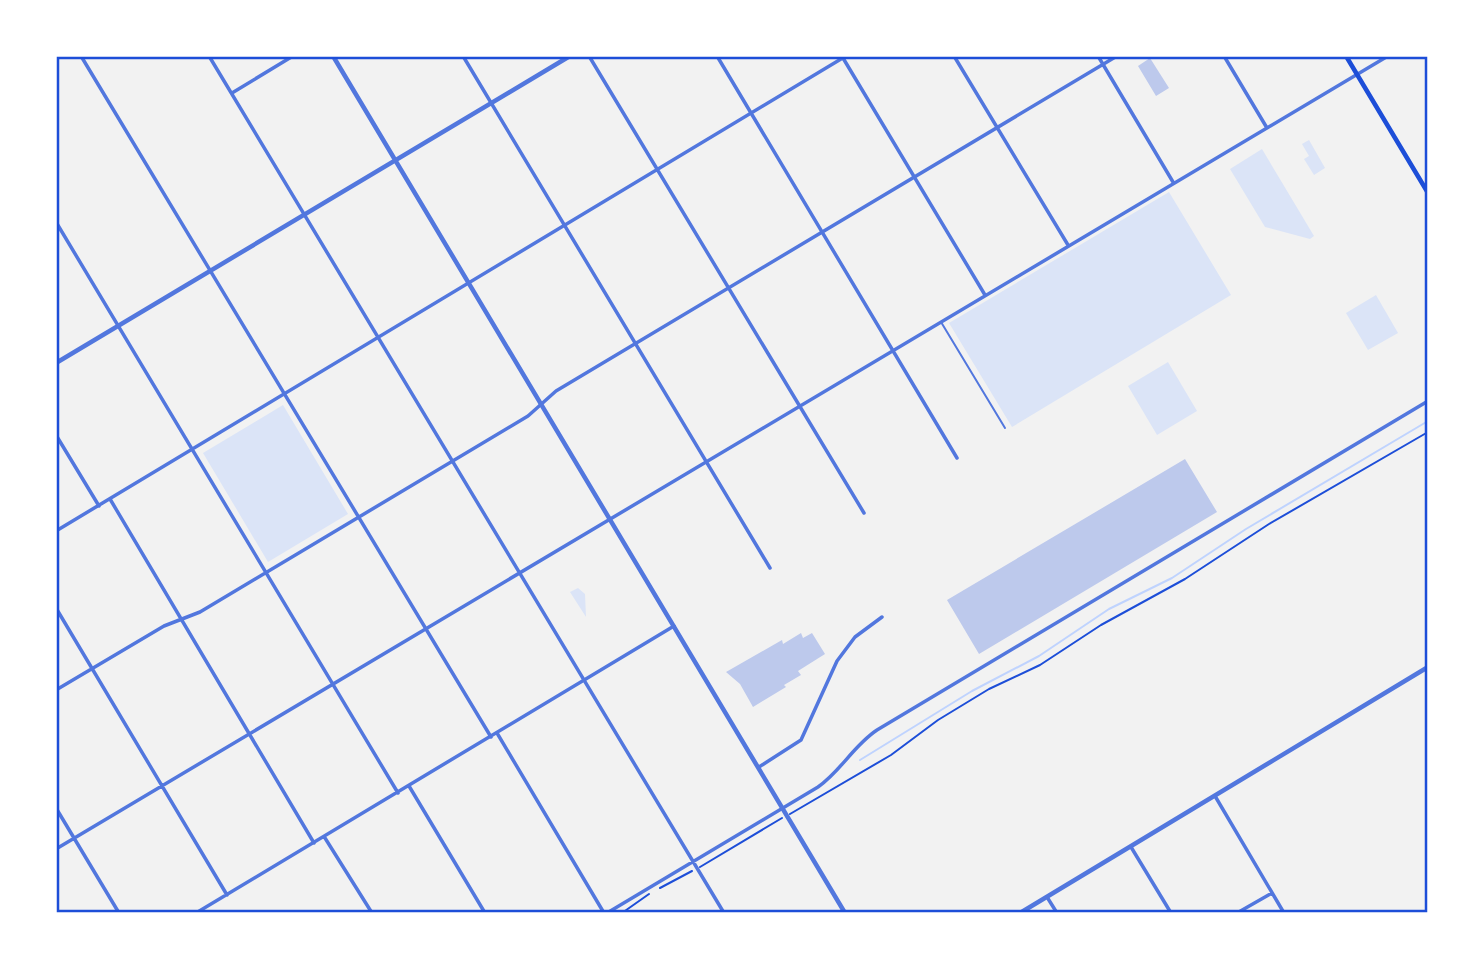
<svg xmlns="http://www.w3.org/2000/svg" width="1484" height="969" font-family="Georgia,serif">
  <rect width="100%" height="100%" fill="#f2f2f2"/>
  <!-- green -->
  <path fill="#dbe4f7" d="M 1309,140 L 1325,168 L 1314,175 L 1304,159 L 1309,156 L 1302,144 Z
    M 1262,149 L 1314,236 L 1310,239 L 1265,227 L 1230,169 Z
    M 1169,192 L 1231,295 L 1012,427 L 949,323 Z
    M 1376,295 L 1398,333 L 1368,350 L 1346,313 Z
    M 1168,362 L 1197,411 L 1157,435 L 1128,386 Z
    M 283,405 L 348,514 L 268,562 L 203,453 Z
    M 578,588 L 585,594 L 586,617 L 570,592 Z"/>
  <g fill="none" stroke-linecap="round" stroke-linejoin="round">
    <!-- stream -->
    <path stroke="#bfd3fe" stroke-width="2" d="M 860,760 L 972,691 L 1039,656 L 1109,609 L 1172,578 L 1246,529 L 1428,421"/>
  </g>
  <!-- building -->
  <path fill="#bdc9ec" d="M 1150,58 L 1169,88 L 1156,96 L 1138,66 Z
    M 1185,459 L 1217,512 L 979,654 L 947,600 Z
    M 801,633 L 803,638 L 812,633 L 825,654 L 798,671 L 801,675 L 784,685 L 786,687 L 753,707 L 740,684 L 726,672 L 782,640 L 783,644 Z"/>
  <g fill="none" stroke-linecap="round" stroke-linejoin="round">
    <!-- path -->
    <path stroke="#1d4ed8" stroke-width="2" d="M 790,814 L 891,755 L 938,720 L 989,689 L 1040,665 L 1101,625 L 1185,579 L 1269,524 L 1428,432
      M 700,867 L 782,818
      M 660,888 L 692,871
      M 622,913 L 649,894"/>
    <!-- service -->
    <path stroke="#5277de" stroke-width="2" d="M 941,322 L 1005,428"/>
    <!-- minor -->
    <path stroke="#5277de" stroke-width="3.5" d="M 81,56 L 491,737
      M 209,56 L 724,913
      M 463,56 L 770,568
      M 589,56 L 864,513
      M 717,56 L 957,458
      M 954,56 L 1068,245
      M 1098,56 L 1173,182
      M 1224,56 L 1267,128
      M 843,58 L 985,295
      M 232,93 L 293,56
      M 56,222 L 398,793
      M 56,435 L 99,506
      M 110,499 L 314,843
      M 56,531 L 846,56
      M 56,608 L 227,895
      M 56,690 L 164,626 L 200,612 L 528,416 L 556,391 L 1117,56
      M 497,733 L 604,913
      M 759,767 L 801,740 L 837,661 L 855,637 L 882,617
      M 409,786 L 485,913
      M 1215,796 L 1284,913
      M 56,808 L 119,913
      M 325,838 L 372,913
      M 1131,847 L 1171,913
      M 56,849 L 1388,56
      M 1047,897 L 1057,913
      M 196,913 L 674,626
      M 607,913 L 818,787 C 841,771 853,746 877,730 L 1428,401
      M 1237,913 L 1272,893"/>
    <!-- tertiary -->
    <path stroke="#5277de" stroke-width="4.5" d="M 333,56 L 845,913
      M 56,363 L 570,56
      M 1020,913 L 1428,667"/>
    <!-- secondary -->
    <path stroke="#1d4ed8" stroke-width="4.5" d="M 1346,56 L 1428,193"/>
  </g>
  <!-- border -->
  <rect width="1484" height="969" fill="none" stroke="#ffffff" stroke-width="116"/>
  <rect x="58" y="58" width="1368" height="853" fill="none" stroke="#1d4ed8" stroke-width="2.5"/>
</svg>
